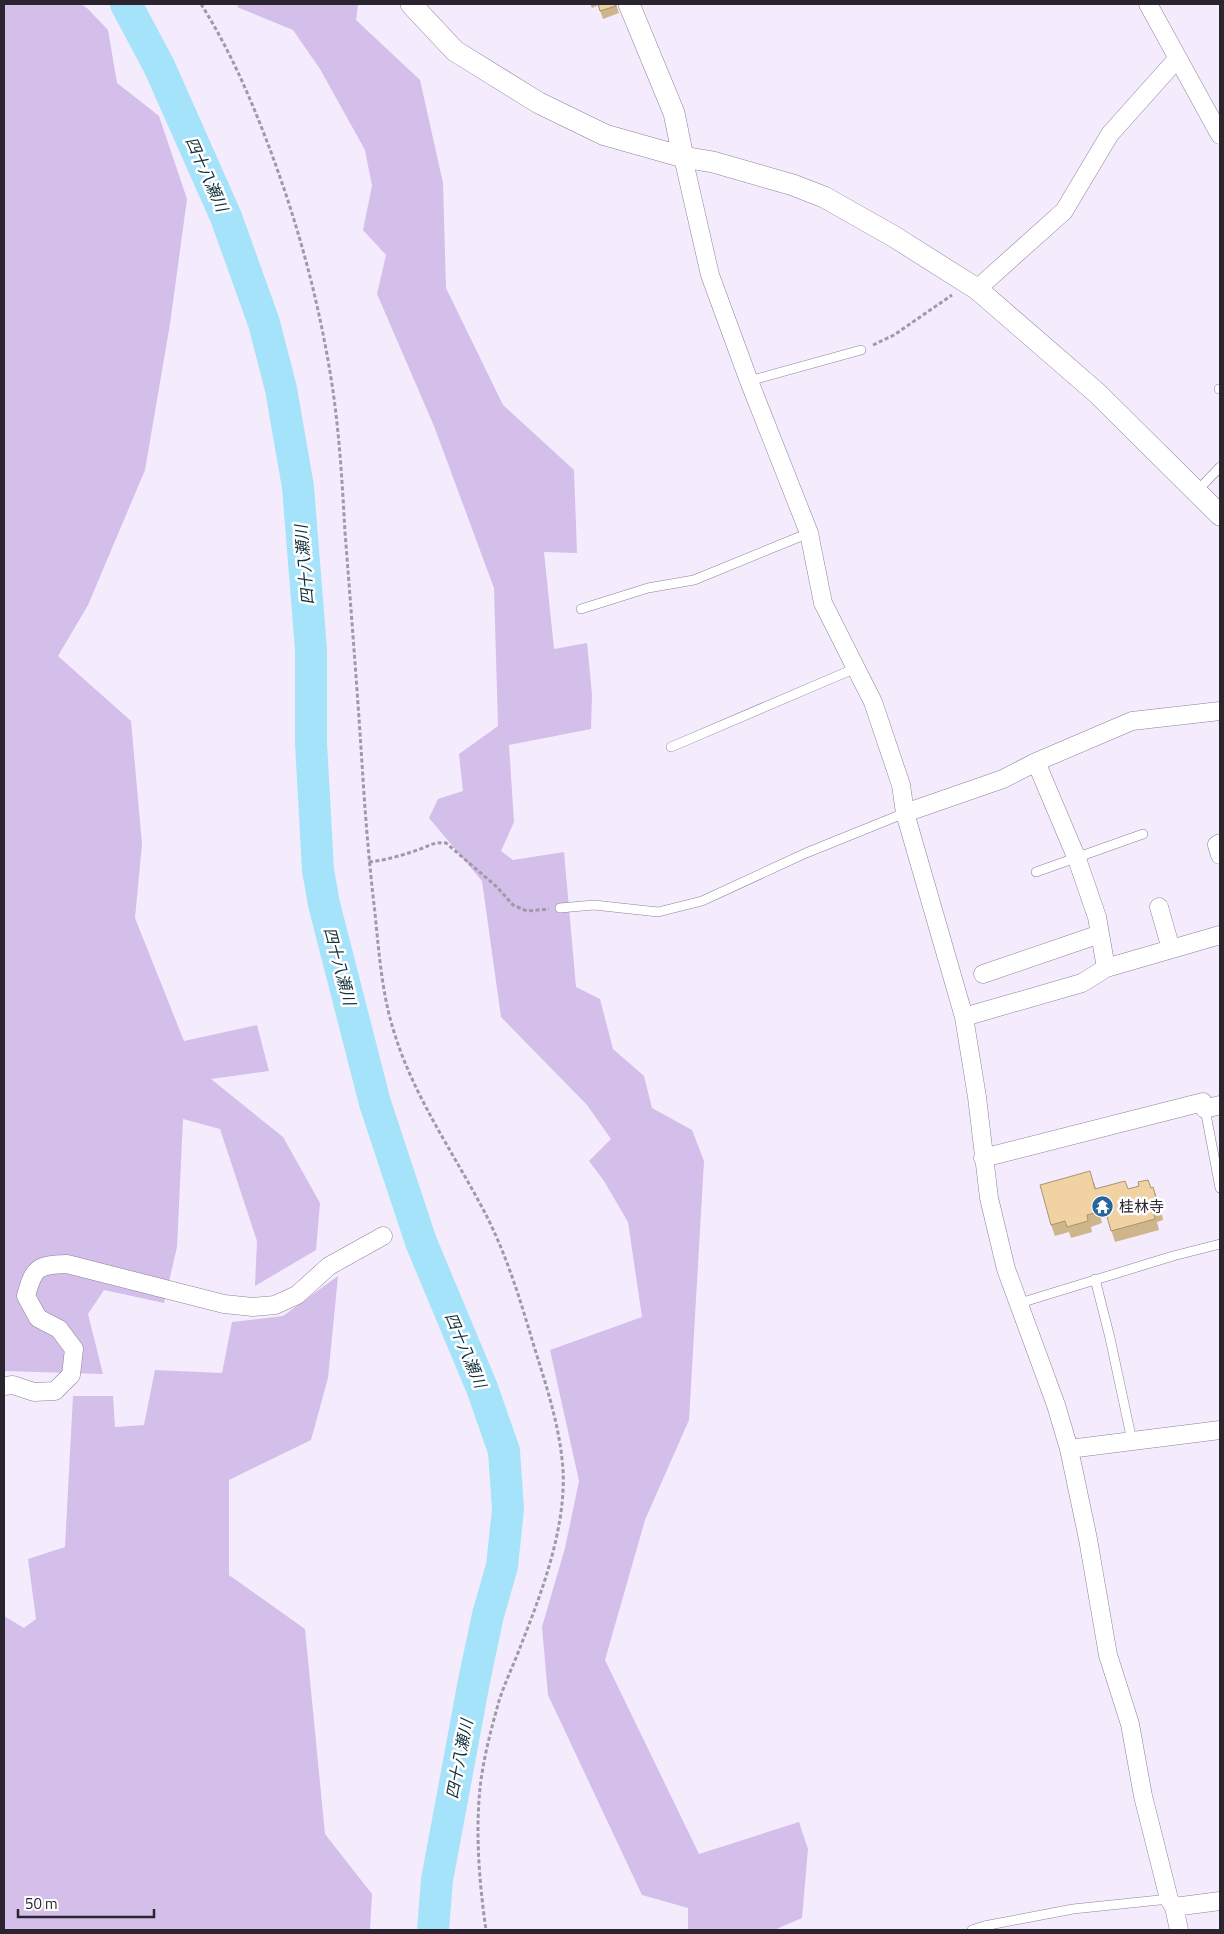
<svg xmlns="http://www.w3.org/2000/svg" width="1224" height="1934" font-family="'Titillium Web','Noto Sans JP',sans-serif">
  <rect width="100%" height="100%" fill="#f4ecfd"/>
  <!-- green -->
  <path fill="#d4beea" d="M 4,4 L 81,4 L 88,9 L 108,30 L 117,83 L 159,116 L 187,199 L 170,324 L 145,470 L 88,605 L 58,656 L 131,721 L 142,844 L 135,918 L 184,1041 L 257,1025 L 269,1071 L 211,1079 L 283,1137 L 320,1203 L 316,1250 L 255,1286 L 257,1241 L 220,1129 L 183,1119 L 177,1247 L 164,1303 L 104,1290 L 88,1314 L 103,1374 L 4,1371 Z
    M 239,4 L 358,4 L 356,20 L 420,80 L 443,183 L 446,288 L 503,405 L 574,470 L 577,553 L 544,552 L 554,649 L 587,643 L 592,694 L 591,729 L 509,745 L 514,822 L 501,851 L 513,860 L 564,852 L 576,987 L 600,999 L 613,1049 L 644,1076 L 652,1108 L 692,1130 L 704,1161 L 689,1420 L 645,1520 L 605,1660 L 699,1854 L 799,1822 L 808,1849 L 802,1918 L 774,1930 L 688,1930 L 688,1908 L 642,1895 L 548,1695 L 542,1627 L 565,1548 L 579,1481 L 550,1350 L 642,1317 L 628,1222 L 604,1181 L 589,1161 L 611,1139 L 587,1105 L 501,1017 L 482,881 L 429,818 L 438,799 L 463,791 L 459,754 L 498,726 L 494,588 L 434,426 L 377,294 L 386,255 L 363,230 L 372,186 L 365,150 L 320,69 L 293,30 L 237,7 Z
    M 338,1276 L 328,1378 L 311,1440 L 229,1480 L 229,1575 L 305,1629 L 325,1834 L 372,1894 L 370,1930 L 4,1930 L 4,1616 L 24,1628 L 36,1619 L 28,1559 L 65,1547 L 73,1396 L 113,1396 L 115,1427 L 144,1425 L 155,1370 L 222,1373 L 232,1322 L 283,1316 Z"/>
  <g fill="none" stroke-linecap="round" stroke-linejoin="round">
    <!-- river -->
    <path stroke="#a4e3fa" stroke-width="32" d="M 126,4 L 159,66 L 226,217 L 264,323 L 281,389 L 298,487 L 311,650 L 311,743 L 318,870 L 324,904 L 375,1103 L 421,1242 L 482,1388 L 504,1451 L 508,1509 L 502,1566 L 488,1615 L 474,1681 L 437,1880 L 433,1930"/>
    <defs>
      <path id="service" d="M 749,381 L 861,350
        M 1219,389 L 1220,389
        M 1197,491 L 1220,467
        M 581,609 L 648,588 L 694,580 L 809,533
        M 671,747 L 856,668
        M 1036,872 L 1143,834
        M 560,908 L 594,905 L 658,912 L 702,901 L 806,853 L 905,813
        M 1205,1109 L 1220,1188
        M 1095,1279 L 1110,1338 L 1132,1441
        M 1020,1303 L 1173,1256 L 1220,1244
        M 972,1930 L 984,1926 L 1073,1909 L 1169,1899"/>
      <path id="minor" d="M 1148,4 L 1220,135
        M 683,157 L 710,275 L 749,381 L 809,533 L 823,603 L 873,702 L 901,785 L 905,813 L 964,1017 L 977,1097 L 989,1198 L 1006,1269 L 1056,1405 L 1069,1449 L 1088,1539 L 1108,1655 L 1130,1724 L 1143,1796 L 1169,1899 L 1174,1907 L 1179,1930
        M 977,289 L 1064,211 L 1110,134 L 1177,59
        M 1036,762 L 1077,859 L 1097,917 L 1106,968
        M 905,813 L 1003,779 L 1036,762 L 1132,721 L 1220,711
        M 1220,843 L 1217,845 L 1220,855
        M 1159,907 L 1171,949
        M 983,974 L 1100,934
        M 964,1017 L 1082,983 L 1106,968 L 1220,935
        M 983,1158 L 1203,1102 L 1205,1109 L 1220,1105
        M 4,1386 L 13,1385 L 34,1392 L 55,1391 L 71,1375 L 74,1349 L 59,1329 L 38,1318 L 26,1296 C 34,1267 37,1265 67,1264 L 224,1304 L 253,1307 L 275,1305 L 297,1295 L 329,1266 L 383,1236
        M 1069,1449 L 1220,1430
        M 1174,1907 L 1220,1901"/>
      <path id="tertiary" d="M 411,4 L 455,51 L 539,103 L 605,135 L 683,157 L 713,162 L 793,185 L 824,197 L 893,236 L 977,289 L 1097,393 L 1220,515
        M 629,4 L 674,113 L 683,157"/>
    </defs>
    <!-- service casing -->
    <use href="#service" stroke="#8e819a" stroke-width="10"/>
    <!-- minor casing -->
    <use href="#minor" stroke="#8e819a" stroke-width="19"/>
    <!-- tertiary casing -->
    <use href="#tertiary" stroke="#8e819a" stroke-width="22"/>
    <!-- path -->
    <path stroke="#a099a7" stroke-width="3" stroke-dasharray="4 2.5" stroke-linecap="butt" d="M 201,4 C 228,47 248,92 266,139 C 295,214 317,293 330,372 C 339,425 342,479 345,532 C 351,609 357,686 362,763 C 365,813 369,863 375,913 C 379,953 382,994 394,1032 C 414,1097 453,1152 484,1211 C 506,1253 520,1299 533,1343 C 546,1385 560,1426 563,1470 C 566,1528 542,1592 521,1645 C 514,1664 505,1682 499,1701 C 490,1733 481,1767 479,1800 C 476,1843 480,1888 486,1930
      M 873,345 L 894,335 L 952,295
      M 369,862 C 387,860 407,854 423,848 C 432,844 436,842 446,843 L 497,887 L 513,905 L 527,911 L 549,909"/>
    <!-- service -->
    <use href="#service" stroke="#fff" stroke-width="9"/>
    <!-- minor -->
    <use href="#minor" stroke="#fff" stroke-width="18"/>
    <!-- tertiary -->
    <use href="#tertiary" stroke="#fff" stroke-width="21"/>
  </g>
  <!-- wall -->
  <path fill="#cfb58b" d="M 590,4 L 616,4 L 619,13 L 603,19 L 598,5 L 592,8 Z
    M 1094,1182 L 1096,1189 L 1128,1189 L 1151,1188 L 1157,1198 L 1163,1220 L 1157,1222 L 1159,1230 L 1115,1242 L 1106,1213 L 1100,1215 L 1102,1223 L 1091,1227 L 1092,1232 L 1071,1238 L 1069,1232 L 1055,1236 L 1051,1225 Z"/>
  <!-- shaded-wall -->
  <path fill="#a99371" d="M 1153,1187 L 1157,1198 L 1163,1220 L 1159,1209 Z"/>
  <!-- building -->
  <path fill="#f1d2a2" stroke="#a99371" d="M 598,4 L 615,4 L 616,6 L 600,11 Z
    M 1090,1171 L 1095,1189 L 1125,1181 L 1128,1189 L 1139,1186 L 1138,1182 L 1148,1180 L 1151,1188 L 1153,1187 L 1159,1209 L 1153,1211 L 1155,1219 L 1111,1231 L 1103,1202 L 1096,1204 L 1098,1212 L 1087,1215 L 1088,1221 L 1067,1227 L 1065,1221 L 1051,1225 L 1040,1185 Z"/>
  <!-- icons -->
  <defs>
    <symbol id="temple-disc" viewBox="-11 -11 22 22"><circle r="9.5" fill="#27649b" stroke="#fff"/><path d="M0-6L5-2H3V0L6.5 2.5H4V6H1.5V3h-3V6H-4V2.5H-6.5L-3 0V-2H-5Z" fill="#fff"/></symbol>
  </defs>
  <g fill-rule="evenodd">
    <use href="#temple-disc" x="1090" y="1194" width="25" height="25"/>
  </g>
  <g text-anchor="middle" stroke-width="5" stroke-linejoin="round" paint-order="stroke">
    <!-- poi labels -->
    <g font-size="15" fill="#29242e" stroke="#fff" text-anchor="start">
      <text x="1119" y="1212">桂林寺</text>
    </g>
    <!-- water labels -->
    <g font-size="16" font-style="italic" fill="#11303a" stroke="#fff">
      <text transform="translate(207 174) rotate(66)" y="6">四十八瀬川</text>
      <text transform="translate(304 565) rotate(-95)" y="6">四十八瀬川</text>
      <text transform="translate(340 966) rotate(75)" y="6">四十八瀬川</text>
      <text transform="translate(466 1350) rotate(67)" y="6">四十八瀬川</text>
      <text transform="translate(459 1759) rotate(-79)" y="6">四十八瀬川</text>
    </g>
  </g>
  <!-- border -->
  <rect width="1224" height="1934" fill="none" stroke="#29242e" stroke-width="10"/>
  <!-- scale -->
  <path d="M18 1909v8h136v-8" fill="none" stroke="#29242e" stroke-width="2.5"/>
  <text x="25" y="1909" font-size="15" fill="#29242e" stroke="#ffffff" stroke-width="4" paint-order="stroke">50 m</text>
</svg>
